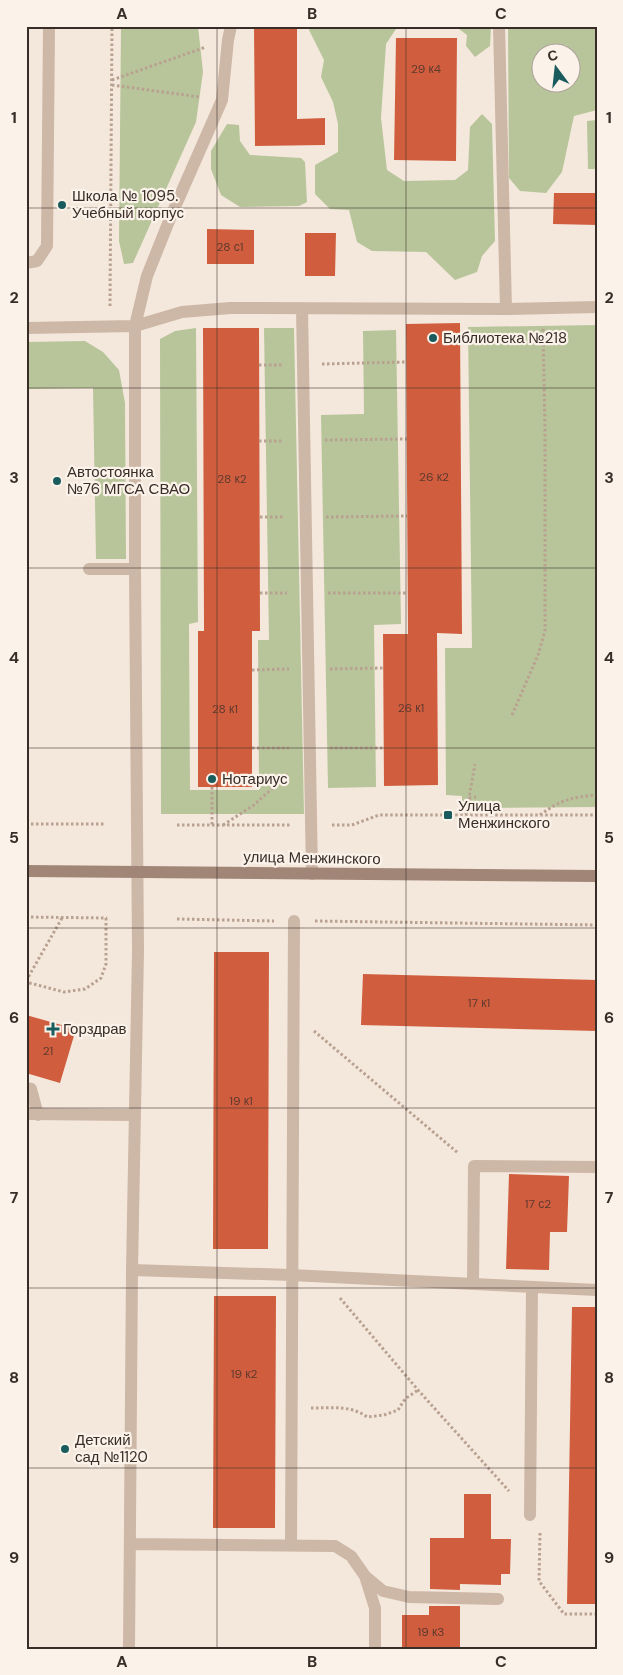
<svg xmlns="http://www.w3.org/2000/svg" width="623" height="1675" font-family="'DM Sans',sans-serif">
  <rect width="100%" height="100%" fill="#f4e8dc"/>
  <!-- green -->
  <path fill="#b8c59a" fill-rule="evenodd" d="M 121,26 L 198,26 L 203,72 L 196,122 L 133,263 L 124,264 L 119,241 Z
    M 311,26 L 438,26 L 396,29 L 386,44 L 381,118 L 387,170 L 404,181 L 455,180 L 468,170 L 470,127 L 482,114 L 492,124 L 495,241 L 482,256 L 477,272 L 455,280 L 426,252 L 372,251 L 357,242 L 349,210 L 330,209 L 315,194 L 315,165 L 338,152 L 338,124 L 333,102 L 321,77 L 324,60 L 309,30 Z
    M 455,26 L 491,26 L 490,46 L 475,57 L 466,46 L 467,35 Z
    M 508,26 L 597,26 L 597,110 L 574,116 L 562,172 L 546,193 L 520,191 L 509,178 ZM 540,52 L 570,52 L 570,82 L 540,82 Z
    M 597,120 L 597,169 L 588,169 L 587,121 Z
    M 227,124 L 239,125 L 240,141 L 250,155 L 301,158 L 305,162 L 307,202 L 299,206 L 240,207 L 221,195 L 211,169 L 211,151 Z
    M 597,325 L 597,807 L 462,808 L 462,796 L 446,795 L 445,648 L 472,648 L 468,327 Z
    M 196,328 L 198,622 L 189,624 L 190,790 L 259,790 L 258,640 L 269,640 L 264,328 L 294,328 L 304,814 L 161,814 L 160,339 L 175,331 Z
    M 396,330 L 401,624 L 374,625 L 376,787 L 328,788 L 321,415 L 364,414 L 363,331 Z
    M 85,341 L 103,352 L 119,370 L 125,403 L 126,559 L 96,559 L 93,388 L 26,389 L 26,342 Z"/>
  <!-- building -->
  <path fill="#d05e3e" d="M 254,26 L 297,26 L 297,119 L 325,118 L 325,145 L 255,146 Z
    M 396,38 L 457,38 L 456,161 L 394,160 Z
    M 554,193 L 597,193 L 597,225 L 553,224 Z
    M 207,229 L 254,230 L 254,264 L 207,264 Z
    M 305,233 L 336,233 L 335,276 L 305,276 Z
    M 460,323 L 462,634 L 437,633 L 438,785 L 384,786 L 383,634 L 408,634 L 406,324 Z
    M 203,328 L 259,328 L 260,631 L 252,631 L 252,787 L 198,787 L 198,631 L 204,631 Z
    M 214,952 L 269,952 L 268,1249 L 213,1249 Z
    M 363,974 L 597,980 L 597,1031 L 361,1025 Z
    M 26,1015 L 76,1029 L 60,1083 L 26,1073 Z
    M 509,1174 L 569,1176 L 567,1232 L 550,1232 L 549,1270 L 506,1269 Z
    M 214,1296 L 276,1296 L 275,1528 L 213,1528 Z
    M 572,1307 L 597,1307 L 597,1604 L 567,1604 Z
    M 464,1494 L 491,1494 L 491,1539 L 511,1539 L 510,1574 L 501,1574 L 501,1585 L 460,1584 L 460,1590 L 430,1589 L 430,1538 L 464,1538 Z
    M 429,1606 L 460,1606 L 460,1649 L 402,1649 L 402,1615 L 429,1615 Z"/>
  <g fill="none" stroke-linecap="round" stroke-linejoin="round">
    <!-- path -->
    <path stroke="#b9a191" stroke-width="3" stroke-dasharray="2.5 2.5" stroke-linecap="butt" d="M 112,80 L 206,47
      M 112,85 L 200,97
      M 110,306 L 112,26
      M 322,364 L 406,362
      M 259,365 L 283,365
      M 325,440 L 407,439
      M 259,441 L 284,441
      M 260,517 L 284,517
      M 326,517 L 407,516
      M 260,593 L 287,593
      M 328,593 L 408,593
      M 330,669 L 383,668
      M 252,670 L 289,669
      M 512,715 L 538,655 L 545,631 L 545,429 L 543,328
      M 252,748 L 289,748
      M 330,748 L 384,748
      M 212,787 L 212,825
      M 469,798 L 476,797
      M 466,815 L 475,764
      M 540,815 C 560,800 572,797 597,795
      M 26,824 L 105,824
      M 177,825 L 290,825
      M 223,825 L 254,805 L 289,773
      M 332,825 L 352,825 L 379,815 L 597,815
      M 26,917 L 106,918 L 106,964 L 101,978 L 85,989 L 64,992 L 26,982
      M 177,919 L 274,921
      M 315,921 L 597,925
      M 26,981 L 62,918
      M 314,1031 L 458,1153
      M 340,1298 L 418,1390 L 509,1491
      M 311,1408 C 331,1408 351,1405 367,1417 L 384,1415 L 398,1410 L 405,1399 L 418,1390
      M 540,1533 L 539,1581 L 564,1614 L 597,1614"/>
    <!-- service -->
    <path stroke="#cdb7a7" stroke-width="12" d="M 499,26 L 506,309
      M 26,263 L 37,261 L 47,246 L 49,26
      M 302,308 L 312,874
      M 26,328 L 135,326 L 182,312 L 230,308 L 506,309 L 597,307
      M 89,569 L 135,569
      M 26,1088 L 31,1089 L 38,1115
      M 26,1114 L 135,1115
      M 132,1270 L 138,951 L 135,569 L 135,326 L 147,276 L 171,216 L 222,100 L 228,40 L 231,26
      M 473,1284 L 474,1166 L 597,1167
      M 530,1515 L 532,1287
      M 130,1544 L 335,1546 L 351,1556 L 365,1576 L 383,1591 L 409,1597 L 498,1599
      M 291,1545 L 294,921
      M 365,1576 L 375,1608 L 375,1649
      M 129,1649 L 132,1270 L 291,1275 L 597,1290"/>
    <!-- secondary -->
    <path stroke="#a18678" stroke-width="12" d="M 26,871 L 597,876"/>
  </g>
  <!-- grid -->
  <path fill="none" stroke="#392d28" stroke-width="1" stroke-opacity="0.55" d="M 217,26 L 217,1649M 406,26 L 406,1649M 26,208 L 597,208M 26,388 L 597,388M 26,568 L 597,568M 26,748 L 597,748M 26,928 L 597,928M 26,1108 L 597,1108M 26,1288 L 597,1288M 26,1468 L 597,1468"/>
  <!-- markers -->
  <g fill="#1a5c5e" stroke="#fbf2e9" stroke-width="2">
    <circle cx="62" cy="205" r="5"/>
    <circle cx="433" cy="338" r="5"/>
    <circle cx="57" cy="481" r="5"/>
    <circle cx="212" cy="779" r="5"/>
    <rect x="443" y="810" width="10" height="10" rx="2.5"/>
    <path d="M50.5 1021.5h5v5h5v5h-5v5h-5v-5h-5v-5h5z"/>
    <circle cx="65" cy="1449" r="5"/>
  </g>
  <g text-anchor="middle" stroke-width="4.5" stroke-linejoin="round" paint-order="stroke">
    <!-- number labels -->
    <g font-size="12" fill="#5f392e">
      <text x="426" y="73">29 к4</text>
      <text x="230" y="251">28 с1</text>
      <text x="434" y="481">26 к2</text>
      <text x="232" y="483">28 к2</text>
      <text x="411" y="712">26 к1</text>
      <text x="225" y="713">28 к1</text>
      <text x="479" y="1007">17 к1</text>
      <text x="48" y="1055">21</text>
      <text x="241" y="1105">19 к1</text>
      <text x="538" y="1208">17 с2</text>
      <text x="244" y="1378">19 к2</text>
      <text x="431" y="1636">19 к3</text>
    </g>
    <!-- poi labels -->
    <g font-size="15" fill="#392d28" stroke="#fbf2e9" text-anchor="start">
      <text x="72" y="201">Школа № 1095.<tspan x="72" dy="17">Учебный корпус</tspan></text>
      <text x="443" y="343">Библиотека №218</text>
      <text x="67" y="477">Автостоянка<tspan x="67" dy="17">№76 МГСА СВАО</tspan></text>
      <text x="222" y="784">Нотариус</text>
      <text x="458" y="811">Улица<tspan x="458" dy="17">Менжинского</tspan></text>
      <text x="63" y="1034">Горздрав</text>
      <text x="75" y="1445">Детский<tspan x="75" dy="17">сад №1120</tspan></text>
    </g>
    <!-- street labels -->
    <g font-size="15" fill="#392d28" stroke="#fbf2e9">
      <text transform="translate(312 858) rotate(1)" y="5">улица Менжинского</text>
    </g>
  </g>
  <!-- border -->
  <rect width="623" height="1675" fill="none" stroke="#fbf2e9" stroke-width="55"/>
  <!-- north arrow -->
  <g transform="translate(556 68) rotate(345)"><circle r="24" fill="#fbf2e9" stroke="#ada39c"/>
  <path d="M0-4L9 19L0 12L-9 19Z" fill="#1a5c5e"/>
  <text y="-8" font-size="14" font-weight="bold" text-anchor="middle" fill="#392d28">С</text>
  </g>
  <rect x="28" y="28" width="568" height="1620" fill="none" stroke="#392d28" stroke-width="2"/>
  <g font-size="16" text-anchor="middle" font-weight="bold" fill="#392d28">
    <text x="122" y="19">A</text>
    <text x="312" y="19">B</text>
    <text x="501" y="19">C</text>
    <text x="14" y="123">1</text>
    <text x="609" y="123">1</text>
    <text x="14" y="303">2</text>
    <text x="609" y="303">2</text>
    <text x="14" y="483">3</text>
    <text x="609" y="483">3</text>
    <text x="14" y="663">4</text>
    <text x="609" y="663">4</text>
    <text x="14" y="843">5</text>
    <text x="609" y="843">5</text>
    <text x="14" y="1023">6</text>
    <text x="609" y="1023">6</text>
    <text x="14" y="1203">7</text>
    <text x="609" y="1203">7</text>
    <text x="14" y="1383">8</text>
    <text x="609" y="1383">8</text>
    <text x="14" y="1563">9</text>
    <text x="609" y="1563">9</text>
    <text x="122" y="1667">A</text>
    <text x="312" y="1667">B</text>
    <text x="501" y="1667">C</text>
  </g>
</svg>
